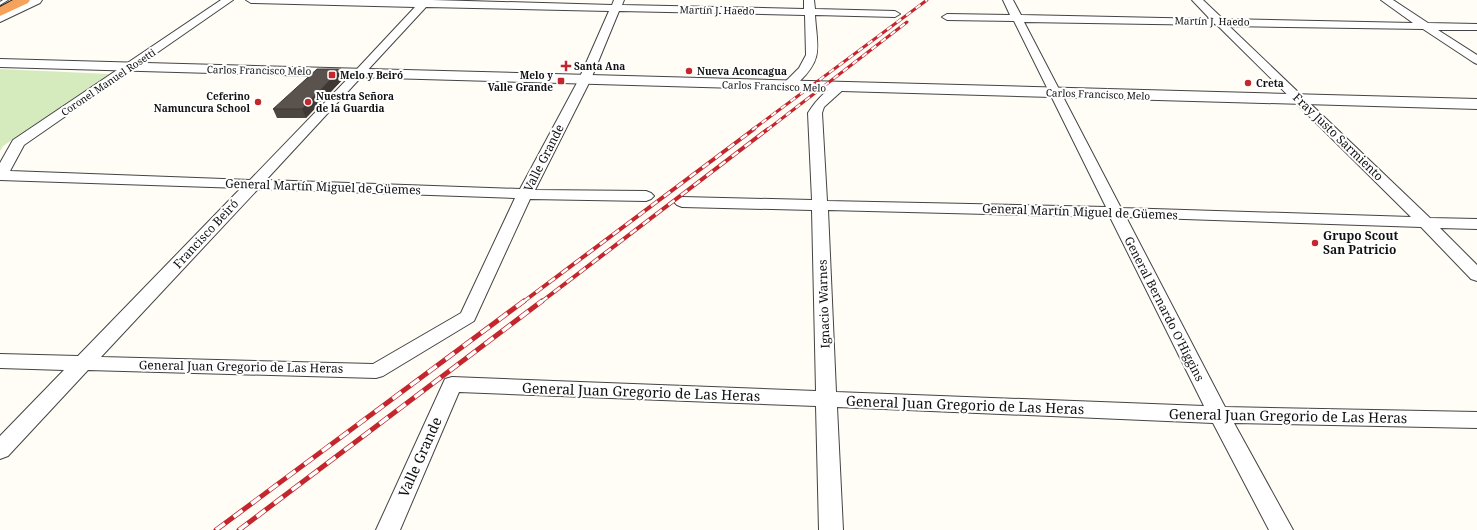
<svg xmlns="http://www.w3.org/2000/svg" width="1477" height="530" font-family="'Noto Serif',serif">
  <rect width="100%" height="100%" fill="#fffdf5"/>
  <!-- green -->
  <path fill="#d5ebbd" d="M 0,69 L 109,74 L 3,146 L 0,151 Z"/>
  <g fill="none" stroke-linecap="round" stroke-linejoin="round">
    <defs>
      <path id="service" d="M 3,0 L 8,0 L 0,5 L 0,2 Z"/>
      <path id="minor" d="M 221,0 L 233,0 L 24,145 L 10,171 L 250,180 L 357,69 L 415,7 L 251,3 L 246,0 L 432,0 L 612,5 L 614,0 L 624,0 L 622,5 L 804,9 L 804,0 L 814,0 L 815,9 L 895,11 L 900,14 L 895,17 L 815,15 C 817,47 824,58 799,82 C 793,87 790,91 783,89 L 781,86 L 799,68 L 806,55 L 805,15 L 619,11 L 591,79 L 535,190 L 646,191 L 651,193 L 654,196 L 651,199 L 646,201 L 530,199 L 474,321 L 383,376 L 376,378 L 88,370 L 8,456 L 0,459 L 0,436 L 64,370 L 0,368 L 0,354 L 78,356 L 241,188 L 0,180 L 0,163 L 13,140 ZM 426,7 L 609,11 L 579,79 L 520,189 L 266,180 ZM 258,189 L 515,198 L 461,313 L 373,364 L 101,357 Z
        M 1003,0 L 1013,0 L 1021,15 L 1210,19 L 1192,0 L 1203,0 L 1223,19 L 1413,23 L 1381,0 L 1393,0 L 1428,23 L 1477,24 L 1477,30 L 1438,30 L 1477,55 L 1477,64 L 1473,62 L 1423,29 L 1229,26 L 1430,218 L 1477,219 L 1477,229 L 1440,228 L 1477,265 L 1477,281 L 1471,279 L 1421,227 L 1126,217 L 1225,407 L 1477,412 L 1477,428 L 1234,423 L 1293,530 L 1269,530 L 1213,423 L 837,407 L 843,530 L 819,530 L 816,406 L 459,392 L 400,530 L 376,530 L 445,379 L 452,377 L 816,391 L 812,210 L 682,207 L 677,205 L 674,202 L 677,199 L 682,197 L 812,200 L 808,113 C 814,103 831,82 843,85 L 845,88 L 824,107 L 822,113 L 827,201 L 1106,207 L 1014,21 L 947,20 L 942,17 L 947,14 L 1010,15 ZM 1024,22 L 1217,25 L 1411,217 L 1121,208 ZM 828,210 L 1110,217 L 1204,406 L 836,392 Z"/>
      <path id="tertiary" d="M 26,0 L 42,0 L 40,3 L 0,22 L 0,13 Z
        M 0,59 L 1477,99 L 1477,109 L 0,67 Z"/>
      <path id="motorway" d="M 13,0 L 30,0 L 28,3 L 0,16 L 0,7 Z"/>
    </defs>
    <!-- service casing -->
    <use href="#service" stroke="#444" stroke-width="2"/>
    <!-- minor casing -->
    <use href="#minor" stroke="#444" stroke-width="2"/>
    <!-- tertiary casing -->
    <use href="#tertiary" stroke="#444" stroke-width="2"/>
    <!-- motorway casing -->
    <use href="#motorway" stroke="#222" stroke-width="2"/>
    <!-- service -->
    <use href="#service" fill="#fff" fill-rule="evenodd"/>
    <!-- minor -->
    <use href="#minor" fill="#fff" fill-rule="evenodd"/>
    <!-- tertiary -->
    <use href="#tertiary" fill="#fff" fill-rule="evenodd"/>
    <!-- motorway -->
    <use href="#motorway" fill="#f5a25d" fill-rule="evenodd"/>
    <defs>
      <path id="rail-far2" d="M 752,130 L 927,0
        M 767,130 L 907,22"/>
      <path id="rail-far1" d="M 523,302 L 754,129
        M 541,302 L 768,129"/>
      <path id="rail" d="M 216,530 L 524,301
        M 239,530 L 542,301"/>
    </defs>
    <!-- rail-far2 casing -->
    <use href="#rail-far2" stroke="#c4262e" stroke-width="3"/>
    <!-- rail-far1 casing -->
    <use href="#rail-far1" stroke="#c4262e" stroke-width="4"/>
    <!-- rail casing -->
    <use href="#rail" stroke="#c4262e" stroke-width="5"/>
    <!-- rail-far2 -->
    <use href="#rail-far2" stroke="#fff" stroke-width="2" stroke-dasharray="6" stroke-linecap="butt"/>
    <!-- rail-far1 -->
    <use href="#rail-far1" stroke="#fff" stroke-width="2.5" stroke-dasharray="8" stroke-linecap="butt"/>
    <!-- rail -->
    <use href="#rail" stroke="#fff" stroke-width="3.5" stroke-dasharray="11" stroke-linecap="butt"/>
  </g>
  <!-- wall -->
  <path fill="#4d4742" d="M 341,69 L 344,78 L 306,118 L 277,118 L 273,109 Z"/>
  <!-- shaded-wall -->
  <path fill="#3f3936" d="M 341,69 L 344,78 L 306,118 L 302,109 Z"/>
  <!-- building -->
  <path fill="#5a524d" stroke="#3f3936" d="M 317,69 L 341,69 L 302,109 L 273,109 Z"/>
  <!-- markers -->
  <g fill="#c4262e" stroke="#fff" stroke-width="1.5">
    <path d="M564 60h4v4h4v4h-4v4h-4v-4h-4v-4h4z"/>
    <circle cx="689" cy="71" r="4"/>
    <rect x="328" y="71" width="8" height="8" rx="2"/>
    <rect x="557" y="77" width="8" height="8" rx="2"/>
    <circle cx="1248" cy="83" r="4"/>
    <circle cx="258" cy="102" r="4"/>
    <circle cx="308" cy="102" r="4"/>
    <circle cx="1315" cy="243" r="4"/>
  </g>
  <g text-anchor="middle" stroke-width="4" stroke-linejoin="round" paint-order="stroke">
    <!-- far-street labels -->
    <g font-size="10" fill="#111" stroke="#fff">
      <text transform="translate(717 10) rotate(1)" y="4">Martín J. Haedo</text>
      <text transform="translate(1212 21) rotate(1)" y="4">Martín J. Haedo</text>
      <text transform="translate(259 70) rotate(1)" y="4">Carlos Francisco Melo</text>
      <text transform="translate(108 82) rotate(-34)" y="4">Coronel Manuel Rosetti</text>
      <text transform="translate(774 86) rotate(2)" y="4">Carlos Francisco Melo</text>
      <text transform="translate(1098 94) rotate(2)" y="4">Carlos Francisco Melo</text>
    </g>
    <!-- far-poi labels -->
    <g font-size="10" font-weight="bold" fill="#111" stroke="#fff" text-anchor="start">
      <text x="574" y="70">Santa Ana</text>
      <text x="697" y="75">Nueva Aconcagua</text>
      <text x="340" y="79">Melo y Beiró</text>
      <text x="553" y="79" text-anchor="end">Melo y<tspan x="553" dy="12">Valle Grande</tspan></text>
      <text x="1256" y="87">Creta</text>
      <text x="250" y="100" text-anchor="end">Ceferino<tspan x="250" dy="12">Namuncura School</tspan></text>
      <text x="316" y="100">Nuestra Señora<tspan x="316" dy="12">de la Guardia</tspan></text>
    </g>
    <!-- street labels -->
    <g font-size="12" fill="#111" stroke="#fff">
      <text transform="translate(1338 137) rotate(44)" y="4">Fray Justo Sarmiento</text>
      <text transform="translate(544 158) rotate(-63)" y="4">Valle Grande</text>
      <text transform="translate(323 187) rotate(2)" y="4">General Martín Miguel de Güemes</text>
      <text transform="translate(1080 212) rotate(2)" y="4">General Martín Miguel de Güemes</text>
      <text transform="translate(206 234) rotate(-47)" y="4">Francisco Beiró</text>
      <text transform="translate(824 304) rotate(-92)" y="4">Ignacio Warnes</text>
      <text transform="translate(1164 309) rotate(63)" y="4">General Bernardo O'Higgins</text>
      <text transform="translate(241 367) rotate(1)" y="4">General Juan Gregorio de Las Heras</text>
    </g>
    <!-- poi labels -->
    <g font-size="12" font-weight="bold" fill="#111" stroke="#fff" text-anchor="start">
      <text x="1323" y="240">Grupo Scout<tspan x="1323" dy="14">San Patricio</tspan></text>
    </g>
    <!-- near-street labels -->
    <g font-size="14" fill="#111" stroke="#fff">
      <text transform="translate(641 392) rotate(2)" y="5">General Juan Gregorio de Las Heras</text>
      <text transform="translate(965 405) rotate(2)" y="5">General Juan Gregorio de Las Heras</text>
      <text transform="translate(1288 416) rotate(1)" y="5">General Juan Gregorio de Las Heras</text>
      <text transform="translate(420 457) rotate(-66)" y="5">Valle Grande</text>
    </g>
  </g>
</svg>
